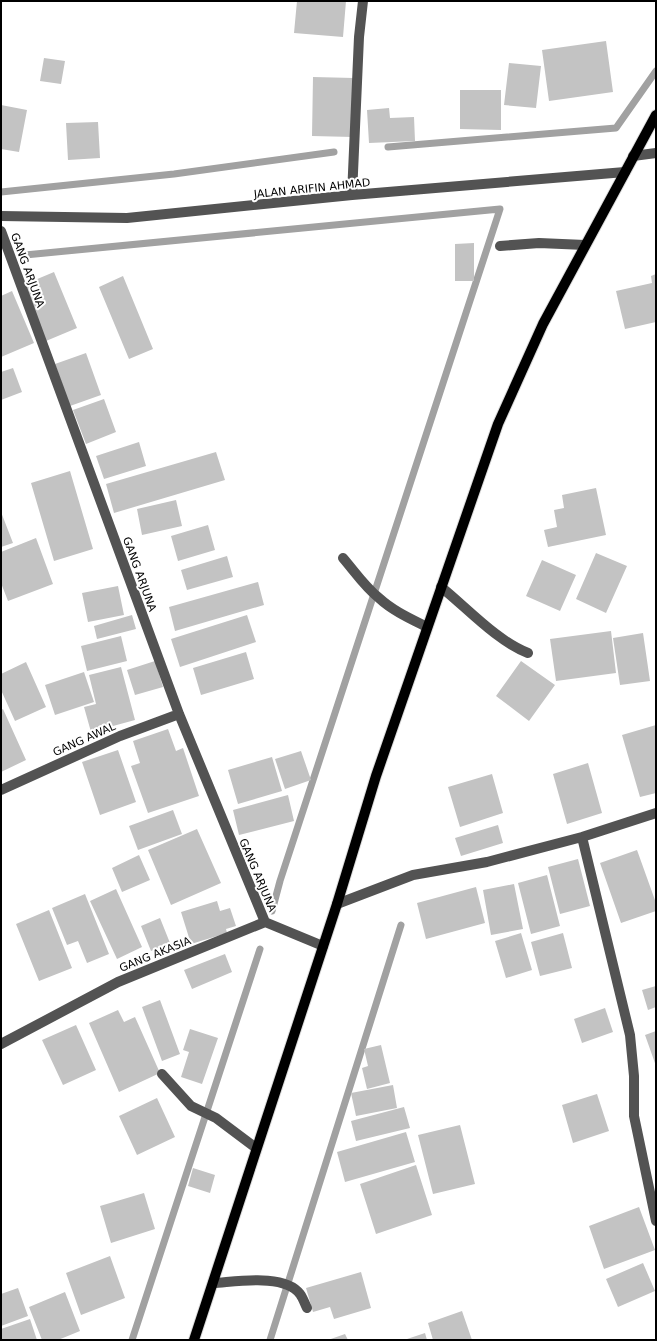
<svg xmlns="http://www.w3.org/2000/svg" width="657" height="1341" font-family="'DejaVu Sans',sans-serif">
  <rect width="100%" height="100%" fill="#fff"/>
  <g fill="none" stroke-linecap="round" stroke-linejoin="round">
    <!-- stream -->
    <path stroke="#a1a1a1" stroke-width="7" d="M 388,147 L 616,128 L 656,71
      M 1,192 L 174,174 L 334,152
      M 25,255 L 500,209 L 280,881 L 272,911
      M 132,1340 L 260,949
      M 270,1340 L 401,925"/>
  </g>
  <!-- building -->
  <path fill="#c3c3c3" d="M 297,1 L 346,1 L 343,37 L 294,33 Z
    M 606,41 L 613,92 L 549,101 L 542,50 Z
    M 44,58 L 65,61 L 61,84 L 40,81 Z
    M 509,63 L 541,66 L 536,108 L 504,105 Z
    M 313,77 L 354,78 L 353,137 L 312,136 Z
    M 460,90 L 501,90 L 501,130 L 460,129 Z
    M 1,105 L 27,110 L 19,152 L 1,149 Z
    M 389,108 L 390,118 L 414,117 L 415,141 L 369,143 L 367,110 Z
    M 98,122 L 100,158 L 68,160 L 66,123 Z
    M 474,243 L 474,281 L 455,281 L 455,244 Z
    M 54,272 L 77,328 L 46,341 L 23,285 Z
    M 656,274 L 656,322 L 625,329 L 616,291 L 652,283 L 651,276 Z
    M 123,276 L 153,349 L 129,359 L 99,287 Z
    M 12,291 L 34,343 L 1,357 L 1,296 Z
    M 86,353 L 101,395 L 70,406 L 55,364 Z
    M 13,368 L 22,392 L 1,400 L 1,372 Z
    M 104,399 L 116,432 L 86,444 L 73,410 Z
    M 139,442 L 146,466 L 104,479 L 96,456 Z
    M 216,452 L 225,480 L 114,513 L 106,484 Z
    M 70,471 L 93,549 L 54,561 L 31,483 Z
    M 596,488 L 606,535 L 548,547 L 544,530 L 557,527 L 554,510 L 564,508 L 562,495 Z
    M 176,500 L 182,526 L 142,535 L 137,509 Z
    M 1,512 L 13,543 L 1,547 Z
    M 208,525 L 215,550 L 178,561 L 171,536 Z
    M 36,538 L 53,584 L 8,601 L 1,583 L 1,552 Z
    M 596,553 L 627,566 L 606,613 L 576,599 Z
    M 227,556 L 233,577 L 187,590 L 181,570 Z
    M 542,560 L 576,575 L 560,611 L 526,596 Z
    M 258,582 L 264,605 L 175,631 L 169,607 Z
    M 118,586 L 124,615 L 88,622 L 82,593 Z
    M 132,615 L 136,629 L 97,639 L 94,626 Z
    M 247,615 L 256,642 L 180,667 L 171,639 Z
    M 611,631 L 616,673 L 556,681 L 550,639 Z
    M 643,633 L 650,681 L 620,685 L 613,638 Z
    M 121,636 L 127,661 L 87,671 L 81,646 Z
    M 246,652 L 254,679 L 201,695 L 193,668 Z
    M 155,661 L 163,687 L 135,695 L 127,670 Z
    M 521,661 L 555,685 L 529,721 L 496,696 Z
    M 26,662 L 46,707 L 15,721 L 1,690 L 1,674 Z
    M 121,667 L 135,720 L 91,732 L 84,707 L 96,704 L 89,675 Z
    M 84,672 L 94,702 L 55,715 L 45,685 Z
    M 3,709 L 26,760 L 1,772 L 1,710 Z
    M 656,725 L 656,793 L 640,797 L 622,735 Z
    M 168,729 L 176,751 L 183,748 L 199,796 L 148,813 L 131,766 L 140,763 L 133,741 Z
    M 118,750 L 136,802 L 100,815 L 82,762 Z
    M 301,751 L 311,780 L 285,789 L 275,759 Z
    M 272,757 L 282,791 L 238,804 L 228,770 Z
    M 588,763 L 602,813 L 567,824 L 553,774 Z
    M 492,774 L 503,813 L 460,827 L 448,787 Z
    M 288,795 L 294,821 L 239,835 L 233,810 Z
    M 173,810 L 182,834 L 138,850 L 129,826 Z
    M 498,825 L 503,843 L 461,856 L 455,838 Z
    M 197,829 L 221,883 L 171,905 L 148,850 Z
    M 637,850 L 656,903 L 656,911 L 621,923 L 600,863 Z
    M 139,855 L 150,880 L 122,892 L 112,868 Z
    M 578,859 L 590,906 L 560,914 L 548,867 Z
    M 547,875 L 560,926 L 531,934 L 518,883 Z
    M 514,884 L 523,929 L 491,935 L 483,890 Z
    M 476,887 L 485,923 L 426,939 L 417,903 Z
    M 116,889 L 142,947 L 117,959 L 90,901 Z
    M 85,894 L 109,954 L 87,963 L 78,941 L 67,945 L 52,908 Z
    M 217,901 L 220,911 L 230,908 L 236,926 L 226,929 L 227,933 L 191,944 L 181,912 Z
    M 49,910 L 72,968 L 39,981 L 16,924 Z
    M 160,918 L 170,943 L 151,951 L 141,926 Z
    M 521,933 L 532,970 L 506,978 L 495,941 Z
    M 563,933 L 572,968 L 540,976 L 531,942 Z
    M 225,954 L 232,972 L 192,989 L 184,970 Z
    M 656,986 L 656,1007 L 648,1010 L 642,990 Z
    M 160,1000 L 180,1054 L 162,1061 L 142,1007 Z
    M 605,1008 L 613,1032 L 582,1043 L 574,1019 Z
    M 118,1010 L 124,1022 L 135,1017 L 160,1073 L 119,1092 L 89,1023 Z
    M 76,1025 L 96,1070 L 63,1085 L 42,1040 Z
    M 190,1029 L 218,1038 L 202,1084 L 181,1077 L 189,1052 L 183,1050 Z
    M 656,1031 L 656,1066 L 645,1035 Z
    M 381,1045 L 390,1083 L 367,1089 L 362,1068 L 368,1066 L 364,1049 Z
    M 393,1085 L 397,1108 L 356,1116 L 351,1093 Z
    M 597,1094 L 609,1131 L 573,1143 L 562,1105 Z
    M 157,1098 L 175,1137 L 137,1155 L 119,1116 Z
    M 404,1107 L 410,1128 L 356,1141 L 351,1121 Z
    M 460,1125 L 475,1184 L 433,1194 L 418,1135 Z
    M 406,1132 L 415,1162 L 345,1182 L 337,1152 Z
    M 416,1165 L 432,1215 L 376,1234 L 360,1184 Z
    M 193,1168 L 215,1175 L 210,1193 L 188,1186 Z
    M 144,1193 L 155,1229 L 111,1243 L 100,1206 Z
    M 639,1207 L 655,1250 L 604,1269 L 589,1226 Z
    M 110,1256 L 125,1298 L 81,1315 L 66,1273 Z
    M 643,1263 L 655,1291 L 618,1307 L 606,1279 Z
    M 361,1272 L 371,1308 L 334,1319 L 330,1307 L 313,1312 L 306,1288 Z
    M 18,1288 L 28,1316 L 1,1326 L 1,1294 Z
    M 65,1292 L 80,1331 L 58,1340 L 42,1340 L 29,1307 Z
    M 462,1311 L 472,1340 L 433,1340 L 428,1323 Z
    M 30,1319 L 37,1340 L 1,1340 L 1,1329 Z
    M 425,1333 L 427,1340 L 404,1340 Z
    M 345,1334 L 348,1340 L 328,1340 Z"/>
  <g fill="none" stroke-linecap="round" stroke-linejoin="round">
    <defs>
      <path id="major" d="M 194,1340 L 337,904 L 376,776 L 498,424 L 543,324 L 656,115"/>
    </defs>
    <!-- major casing -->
    <use href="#major" stroke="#dbdbdb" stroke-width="12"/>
    <!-- minor -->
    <path stroke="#535353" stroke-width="10" d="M 633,156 L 656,153
      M 352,195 L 359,37 L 363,1
      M 1,216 L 127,218 L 352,195 L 625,172
      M 1,231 L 179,714 L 265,922
      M 500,246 L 539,243 L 585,245
      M 343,558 C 355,572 365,587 379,598 C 393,611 411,619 427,627
      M 441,587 C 467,608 497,641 528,653
      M 1,790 L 120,736 L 179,714
      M 582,837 L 630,1035 L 634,1076 L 634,1116 L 656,1221
      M 337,904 L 413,875 L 487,862 L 582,837 L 656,813
      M 1,1044 L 118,982 L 265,922 L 323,946
      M 162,1074 L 191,1106 L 216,1118 L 256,1148
      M 213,1283 C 235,1282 285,1273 300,1294 C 303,1298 305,1304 307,1308"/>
    <!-- major -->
    <use href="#major" stroke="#000" stroke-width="10"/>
  </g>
  <g text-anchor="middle" stroke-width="4" stroke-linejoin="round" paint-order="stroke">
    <!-- street labels -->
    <g font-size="11" fill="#000" stroke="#fff">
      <text transform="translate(312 188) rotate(-6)" y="4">JALAN ARIFIN AHMAD</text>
      <text transform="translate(28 270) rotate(70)" y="4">GANG ARJUNA</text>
      <text transform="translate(140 574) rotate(70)" y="4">GANG ARJUNA</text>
      <text transform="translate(84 739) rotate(-24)" y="4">GANG AWAL</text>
      <text transform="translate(258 875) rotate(67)" y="4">GANG ARJUNA</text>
      <text transform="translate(155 954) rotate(-22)" y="4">GANG AKASIA</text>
    </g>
  </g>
  <!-- border -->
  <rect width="657" height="1341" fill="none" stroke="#000000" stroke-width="4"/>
</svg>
